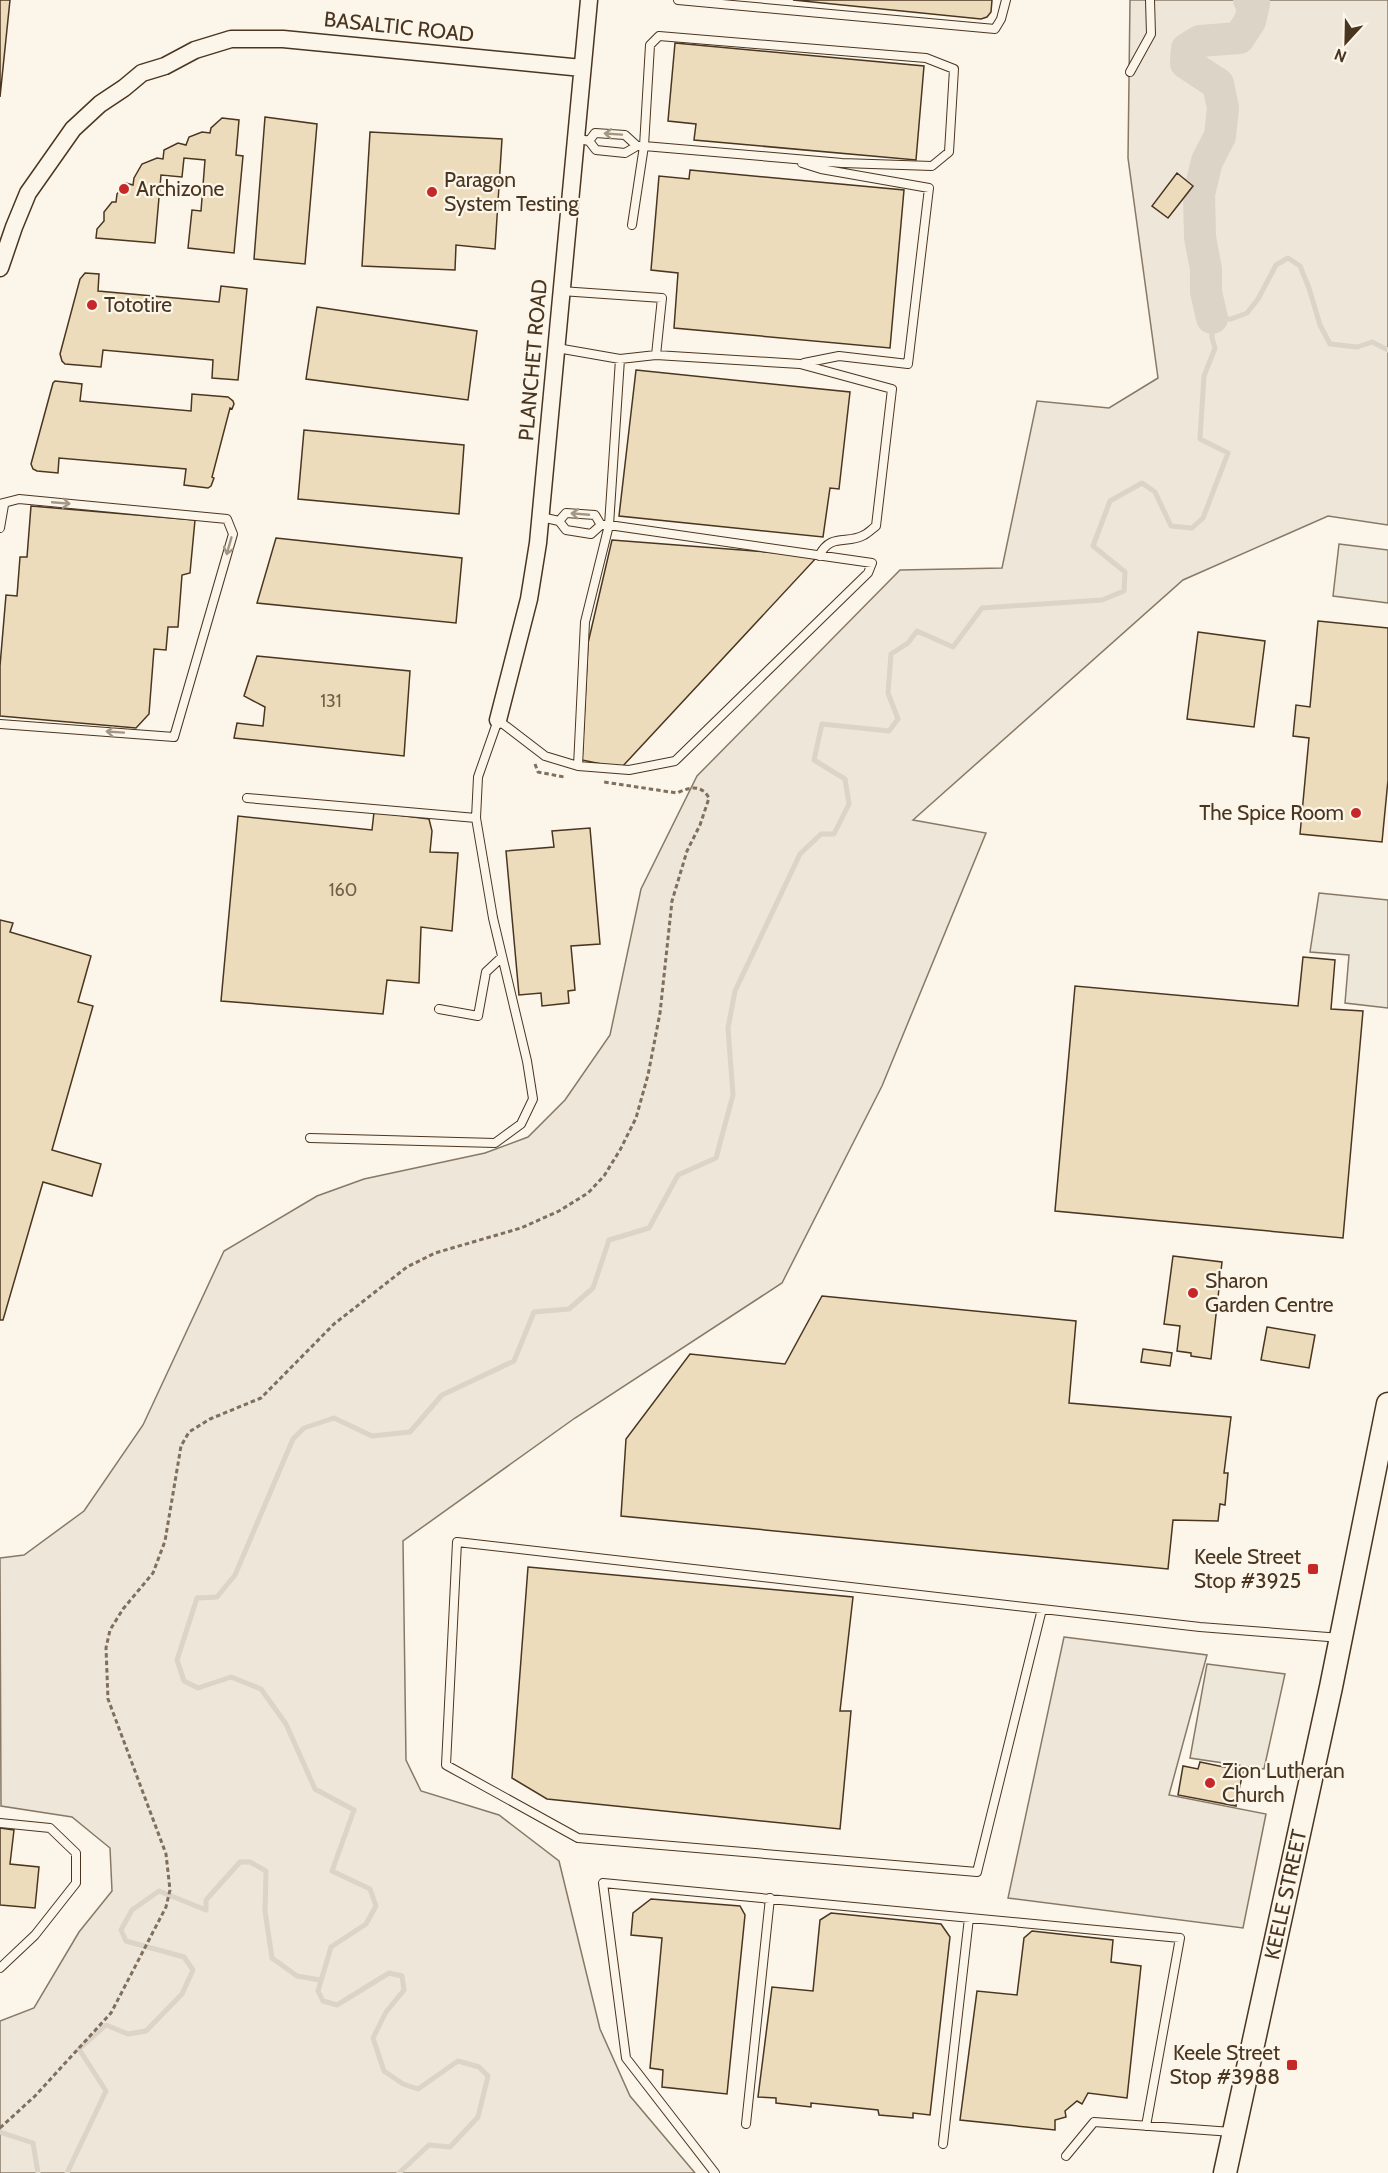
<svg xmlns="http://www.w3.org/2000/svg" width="1388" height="2173" font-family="Cabin,sans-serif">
  <rect width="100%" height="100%" fill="#fbf6e9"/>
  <!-- green -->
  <path fill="#ede6d9" stroke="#887966" stroke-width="1.5" d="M 1130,0 L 1388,0 L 1388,525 L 1328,516 L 1183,580 L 913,820 L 986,833 L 882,1086 L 782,1283 L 575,1418 L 403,1541 L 406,1760 L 421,1791 L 499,1815 L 559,1861 L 600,2029 L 630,2096 L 695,2173 L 0,2173 L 0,2021 L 34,2008 L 79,1932 L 112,1891 L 110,1848 L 72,1817 L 1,1806 L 0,1558 L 24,1555 L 84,1511 L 143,1425 L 224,1251 L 317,1196 L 364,1179 L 485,1153 L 528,1137 L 565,1100 L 610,1035 L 641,889 L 697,776 L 900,570 L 1002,568 L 1037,401 L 1109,408 L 1158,378 L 1128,158 Z
    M 1064,1637 L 1207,1655 L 1169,1795 L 1266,1814 L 1243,1928 L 1008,1898 Z"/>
  <!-- parking -->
  <path fill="#ede7d9" stroke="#887966" stroke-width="1.5" d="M 1339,544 L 1388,550 L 1388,603 L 1333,596 Z
    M 1319,893 L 1388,900 L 1388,1008 L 1345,1003 L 1349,955 L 1310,952 Z
    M 1207,1664 L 1285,1674 L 1264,1769 L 1190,1758 Z"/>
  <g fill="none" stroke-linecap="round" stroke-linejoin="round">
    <!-- stream -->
    <path stroke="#dcd4c6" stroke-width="5" d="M 0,2132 L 33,2143 L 38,2173
      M 67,2173 L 106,2091 L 79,2049 L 106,2025 L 128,2034 L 146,2031 L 182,1994 L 193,1970 L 184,1957 L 126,1941 L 121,1930 L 132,1910 L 159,1891 L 206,1910 L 206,1900 L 240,1862 L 250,1862 L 266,1871 L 265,1911 L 272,1958 L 297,1976 L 320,1980
      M 399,2173 L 429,2145 L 450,2147 L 478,2117 L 488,2076 L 479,2067 L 458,2061 L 418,2089 L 403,2084 L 384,2071 L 373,2038 L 386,2012 L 404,1990 L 402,1976 L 389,1973 L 337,2005 L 323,2001 L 318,1991 L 331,1947 L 366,1924 L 376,1906 L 370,1889 L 332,1871 L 354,1810 L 315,1789 L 286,1724 L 261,1689 L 231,1677 L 198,1688 L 184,1681 L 177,1660 L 197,1598 L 217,1597 L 235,1575 L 293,1439 L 304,1428 L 334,1418 L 372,1436 L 410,1432 L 442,1395 L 514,1361 L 534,1312 L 569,1309 L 593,1288 L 609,1240 L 649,1228 L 678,1175 L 716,1158 L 733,1095 L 728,1028 L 735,991 L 800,854 L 821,834 L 834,834 L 849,804 L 845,779 L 814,760 L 822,724 L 889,731 L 898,719 L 888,693 L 891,654 L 908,643 L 917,631 L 953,647 L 982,608 L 1102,600 L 1124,591 L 1125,572 L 1093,546 L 1110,501 L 1142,483 L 1155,492 L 1171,526 L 1192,528 L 1203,518 L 1228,453 L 1200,439 L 1204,376 L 1215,348 L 1212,338 L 1212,318 L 1231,319 L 1247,313 L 1258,299 L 1276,265 L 1288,258 L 1300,266 L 1309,288 L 1320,325 L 1330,344 L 1357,347 L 1372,342 L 1388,350"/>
    <!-- river -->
    <path stroke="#dcd4c6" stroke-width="32" d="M 1212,318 L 1206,292 L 1206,269 L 1200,237 L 1199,194 L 1207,161 L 1220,136 L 1223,108 L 1218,84 L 1186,63 L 1187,49 L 1200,41 L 1239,38 L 1250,21 L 1254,4 L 1249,0"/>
  </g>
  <!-- building -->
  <path fill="#ecdcbc" stroke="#4a3520" stroke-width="1.5" d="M 0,0 L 10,0 L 0,97 Z
    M 793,0 L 992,0 L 991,12 L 987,17 L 981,19 Z
    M 675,43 L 924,66 L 916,160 L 694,140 L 696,124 L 668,121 Z
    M 265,117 L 317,124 L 305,264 L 254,259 Z
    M 222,118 L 239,120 L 236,155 L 243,156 L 234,253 L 188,248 L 192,210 L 201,211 L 205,160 L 184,158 L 182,177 L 161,175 L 155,243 L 96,238 L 97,229 L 104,221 L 104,212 L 112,202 L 116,202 L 117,194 L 126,183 L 133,185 L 134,178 L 142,164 L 157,158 L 163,159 L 164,150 L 178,143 L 186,145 L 189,137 L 202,132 L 210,133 L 211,128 Z
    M 370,132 L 502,139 L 495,249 L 456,245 L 455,270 L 362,266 Z
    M 690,170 L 904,190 L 890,348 L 674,328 L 678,273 L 651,270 L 659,176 L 689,179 Z
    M 1177,173 L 1193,186 L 1168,218 L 1152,206 Z
    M 85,273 L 99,274 L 98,291 L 219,302 L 221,286 L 247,289 L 238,380 L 212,378 L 213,360 L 103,350 L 101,367 L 65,364 L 62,361 L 60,354 L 80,279 Z
    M 317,307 L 477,331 L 468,400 L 306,379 Z
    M 636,370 L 850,392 L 839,489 L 830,488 L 823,537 L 619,516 Z
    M 55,381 L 82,384 L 80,401 L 191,411 L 192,394 L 228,397 L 233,401 L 234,404 L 232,409 L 230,408 L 212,477 L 214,478 L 211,486 L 208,488 L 184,485 L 186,469 L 59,458 L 58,473 L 37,471 L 33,469 L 31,464 L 53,383 Z
    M 304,430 L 464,445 L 459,514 L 298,499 Z
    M 31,506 L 195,520 L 190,573 L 182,575 L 178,627 L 168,627 L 166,650 L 154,649 L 149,714 L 136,728 L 0,716 L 0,666 L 6,595 L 17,596 L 20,557 L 27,557 Z
    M 276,538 L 462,558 L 456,623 L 257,603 Z
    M 612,540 L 818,556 L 621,768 L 582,760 L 588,643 Z
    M 1318,621 L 1388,628 L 1388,780 L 1382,842 L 1300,834 L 1309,738 L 1293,736 L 1296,705 L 1310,707 Z
    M 1198,632 L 1265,641 L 1254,727 L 1187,719 Z
    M 257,656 L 410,671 L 404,756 L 234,738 L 237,723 L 263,726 L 265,707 L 244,696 Z
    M 374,812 L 429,819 L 432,831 L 430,852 L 458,853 L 452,931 L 421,927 L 419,983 L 387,980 L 383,1014 L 221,1001 L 238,816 L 372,830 Z
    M 590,828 L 600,944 L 571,946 L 575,990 L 568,991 L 569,1003 L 542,1006 L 541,993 L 519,995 L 506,851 L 554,847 L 552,831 Z
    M 0,920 L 13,923 L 10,932 L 91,956 L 78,1002 L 93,1006 L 52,1150 L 101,1164 L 92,1196 L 43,1182 L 3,1320 L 0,1320 Z
    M 1303,957 L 1335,960 L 1331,1009 L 1363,1011 L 1343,1238 L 1055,1211 L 1075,986 L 1298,1006 Z
    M 1173,1256 L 1222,1262 L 1211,1359 L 1191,1356 L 1191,1353 L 1177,1351 L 1180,1326 L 1164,1324 Z
    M 822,1296 L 1076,1321 L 1069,1403 L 1231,1417 L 1224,1473 L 1228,1473 L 1225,1505 L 1220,1504 L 1218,1521 L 1173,1520 L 1168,1569 L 621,1516 L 626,1439 L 690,1354 L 785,1364 Z
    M 1267,1327 L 1315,1335 L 1309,1368 L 1261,1360 Z
    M 1143,1349 L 1172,1353 L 1170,1366 L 1141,1362 Z
    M 528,1567 L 853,1597 L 840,1711 L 851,1711 L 840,1829 L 547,1799 L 512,1778 Z
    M 1200,1762 L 1243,1771 L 1236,1806 L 1178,1795 L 1183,1766 L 1198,1769 Z
    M 0,1828 L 14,1830 L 10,1864 L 39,1867 L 35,1908 L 0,1905 Z
    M 651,1899 L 740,1906 L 745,1915 L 727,2094 L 662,2087 L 663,2070 L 650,2068 L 662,1938 L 631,1935 L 633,1913 Z
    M 831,1913 L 941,1924 L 950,1937 L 930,2115 L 913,2113 L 913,2118 L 879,2115 L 878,2110 L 811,2103 L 811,2107 L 776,2103 L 776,2098 L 758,2097 L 772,1987 L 813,1991 L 820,1920 Z
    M 1032,1931 L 1113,1940 L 1111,1962 L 1141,1966 L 1127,2098 L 1088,2093 L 1082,2104 L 1077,2101 L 1065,2111 L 1066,2117 L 1055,2120 L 1055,2130 L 960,2120 L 977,1991 L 1017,1995 L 1024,1938 Z"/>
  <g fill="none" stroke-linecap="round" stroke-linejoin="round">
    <defs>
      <path id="service" d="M 678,0 L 995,29 L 1001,19 L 1006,0
        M 1130,72 L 1151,34 L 1150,0
        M 575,138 L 589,141 L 596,150 L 625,153 L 637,146 L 644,146 L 842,163 L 932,166 L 949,152 L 954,69 L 926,58 L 659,36 L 650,45 L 644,146 L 632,225
        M 589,141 L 595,133 L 625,135 L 637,146
        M 802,163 L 821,169 L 929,188 L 908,364 L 839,356 L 804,363
        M 561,291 L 662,298 L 656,355
        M 557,348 L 620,359 L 656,355 L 800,364 L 892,389 L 876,526 C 872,529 868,533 864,535 C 847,545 831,532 819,556
        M 0,504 L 19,499 L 227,519 L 233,534 L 174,737 L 0,724
        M 541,517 L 559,521 L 566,530 L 591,534 L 601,525
        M 559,521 L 566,513 L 595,515 L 601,525
        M 601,525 L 609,525 L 872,563 L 868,573 L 675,761 L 629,770 L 578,766 L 585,622 L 609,525 L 620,359
        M 0,528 L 4,505
        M 247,798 L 476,818 L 478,777 L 498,720 L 545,756 L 578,766
        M 439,1009 L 478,1016 L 486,972 L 502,957
        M 310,1138 L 495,1143 L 521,1124 L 533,1099 L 527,1061 L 493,918 L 476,818
        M 1042,1609 L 977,1872 L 578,1838 L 446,1765 L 457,1542 L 1200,1627 L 1341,1638
        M 0,1823 L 50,1828 L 76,1853 L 76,1883 L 35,1935 L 0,1968
        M 746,2124 L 770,1898
        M 943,2144 L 969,1918
        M 1066,2156 L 1094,2122 L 1232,2132
        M 715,2173 L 626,2058 L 603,1883 L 1180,1938 L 1146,2126"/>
      <path id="minor" d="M 0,268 L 14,227 L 28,193 L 73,129 L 100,104 L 124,88 L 142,73 L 165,66 L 195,50 L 231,39 L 283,39 L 582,68
        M 498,720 L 529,599 L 538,543 L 589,0"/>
      <g id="secondary">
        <path id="s1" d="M 1225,2173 L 1331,1687 L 1388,1404"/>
      </g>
    </defs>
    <!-- service casing -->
    <use href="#service" stroke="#4a3520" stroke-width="10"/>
    <!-- minor casing -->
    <use href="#minor" stroke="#4a3520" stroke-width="19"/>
    <!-- secondary casing -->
    <use href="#secondary" stroke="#4a3520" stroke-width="25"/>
    <!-- path -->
    <path stroke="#7f6f5c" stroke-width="3" stroke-dasharray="4.5 3" stroke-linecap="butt" d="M 535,764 L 538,772 L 564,777
      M 1244,1794 L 1273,1797
      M 0,2128 L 35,2096 L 111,2013 L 166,1907 L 170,1890 L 166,1854 L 108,1699 L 106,1648 L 110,1630 L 123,1609 L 153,1573 L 165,1541 L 181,1446 L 189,1432 L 210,1419 L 261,1398 L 334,1324 L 407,1267 L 435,1253 L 521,1228 L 559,1211 L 588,1193 L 604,1176 L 620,1150 L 636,1118 L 648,1075 L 660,1013 L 672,901 L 687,851 L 700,825 L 709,798 C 701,784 690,787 677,793 L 604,782"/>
    <!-- service -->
    <use href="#service" stroke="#fbf6e9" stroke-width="8"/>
    <!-- minor -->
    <use href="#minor" stroke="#fbf6e9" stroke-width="16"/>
    <!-- secondary -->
    <use href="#secondary" stroke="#fbf6e9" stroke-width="22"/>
  </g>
  <!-- one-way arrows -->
  <defs><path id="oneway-shaft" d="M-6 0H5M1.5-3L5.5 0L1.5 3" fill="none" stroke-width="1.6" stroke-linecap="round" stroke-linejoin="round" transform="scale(1.5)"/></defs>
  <g stroke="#a29684">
    <use href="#oneway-shaft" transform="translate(613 134) rotate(-176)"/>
    <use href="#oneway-shaft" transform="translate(61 503) rotate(5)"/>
    <use href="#oneway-shaft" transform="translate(580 514) rotate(-175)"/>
    <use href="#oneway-shaft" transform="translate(229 546) rotate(106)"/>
    <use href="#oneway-shaft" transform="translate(115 732) rotate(-176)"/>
  </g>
  <!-- markers -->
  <g fill="#c62828" stroke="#fbf6e9" stroke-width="2">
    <circle cx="124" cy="189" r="6"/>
    <circle cx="432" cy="192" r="6"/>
    <circle cx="92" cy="305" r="6"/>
    <circle cx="1356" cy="813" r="6"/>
    <circle cx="1193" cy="1293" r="6"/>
    <rect x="1307" y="1563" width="12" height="12" rx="3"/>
    <circle cx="1210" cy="1783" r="6"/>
    <rect x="1286" y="2059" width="12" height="12" rx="3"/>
  </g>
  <g text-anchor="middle" stroke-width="4.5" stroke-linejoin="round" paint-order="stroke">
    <!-- number labels -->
    <g font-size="18" fill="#725f47">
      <text x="331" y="707">131</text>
      <text x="343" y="896">160</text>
    </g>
    <!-- street labels -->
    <g font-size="21" fill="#4a3520" stroke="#fbf6e9">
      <text transform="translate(399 27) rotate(6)" y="7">BASALTIC ROAD</text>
      <text transform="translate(533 360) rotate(-85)" y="7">PLANCHET ROAD</text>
      <text dy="7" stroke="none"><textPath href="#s1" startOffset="285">KEELE STREET</textPath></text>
    </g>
    <!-- poi labels -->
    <g font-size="21" fill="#4a3520" stroke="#fbf6e9" text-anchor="start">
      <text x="444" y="187">Paragon<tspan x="444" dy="24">System Testing</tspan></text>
      <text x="136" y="196">Archizone</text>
      <text x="104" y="312">Tototire</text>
      <text x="1344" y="820" text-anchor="end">The Spice Room</text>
      <text x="1205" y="1288">Sharon<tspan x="1205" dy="24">Garden Centre</tspan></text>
      <text x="1301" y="1564" text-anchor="end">Keele Street<tspan x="1301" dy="24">Stop #3925</tspan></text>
      <text x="1222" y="1778">Zion Lutheran<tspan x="1222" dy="24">Church</tspan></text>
      <text x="1280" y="2060" text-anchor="end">Keele Street<tspan x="1280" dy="24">Stop #3988</tspan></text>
    </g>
  </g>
  <!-- north arrow -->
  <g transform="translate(1346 42) rotate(202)" stroke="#fbf6e9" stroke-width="4.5" paint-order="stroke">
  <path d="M0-4.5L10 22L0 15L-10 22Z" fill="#4a3520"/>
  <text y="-9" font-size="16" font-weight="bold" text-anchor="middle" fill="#4a3520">N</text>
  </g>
</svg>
